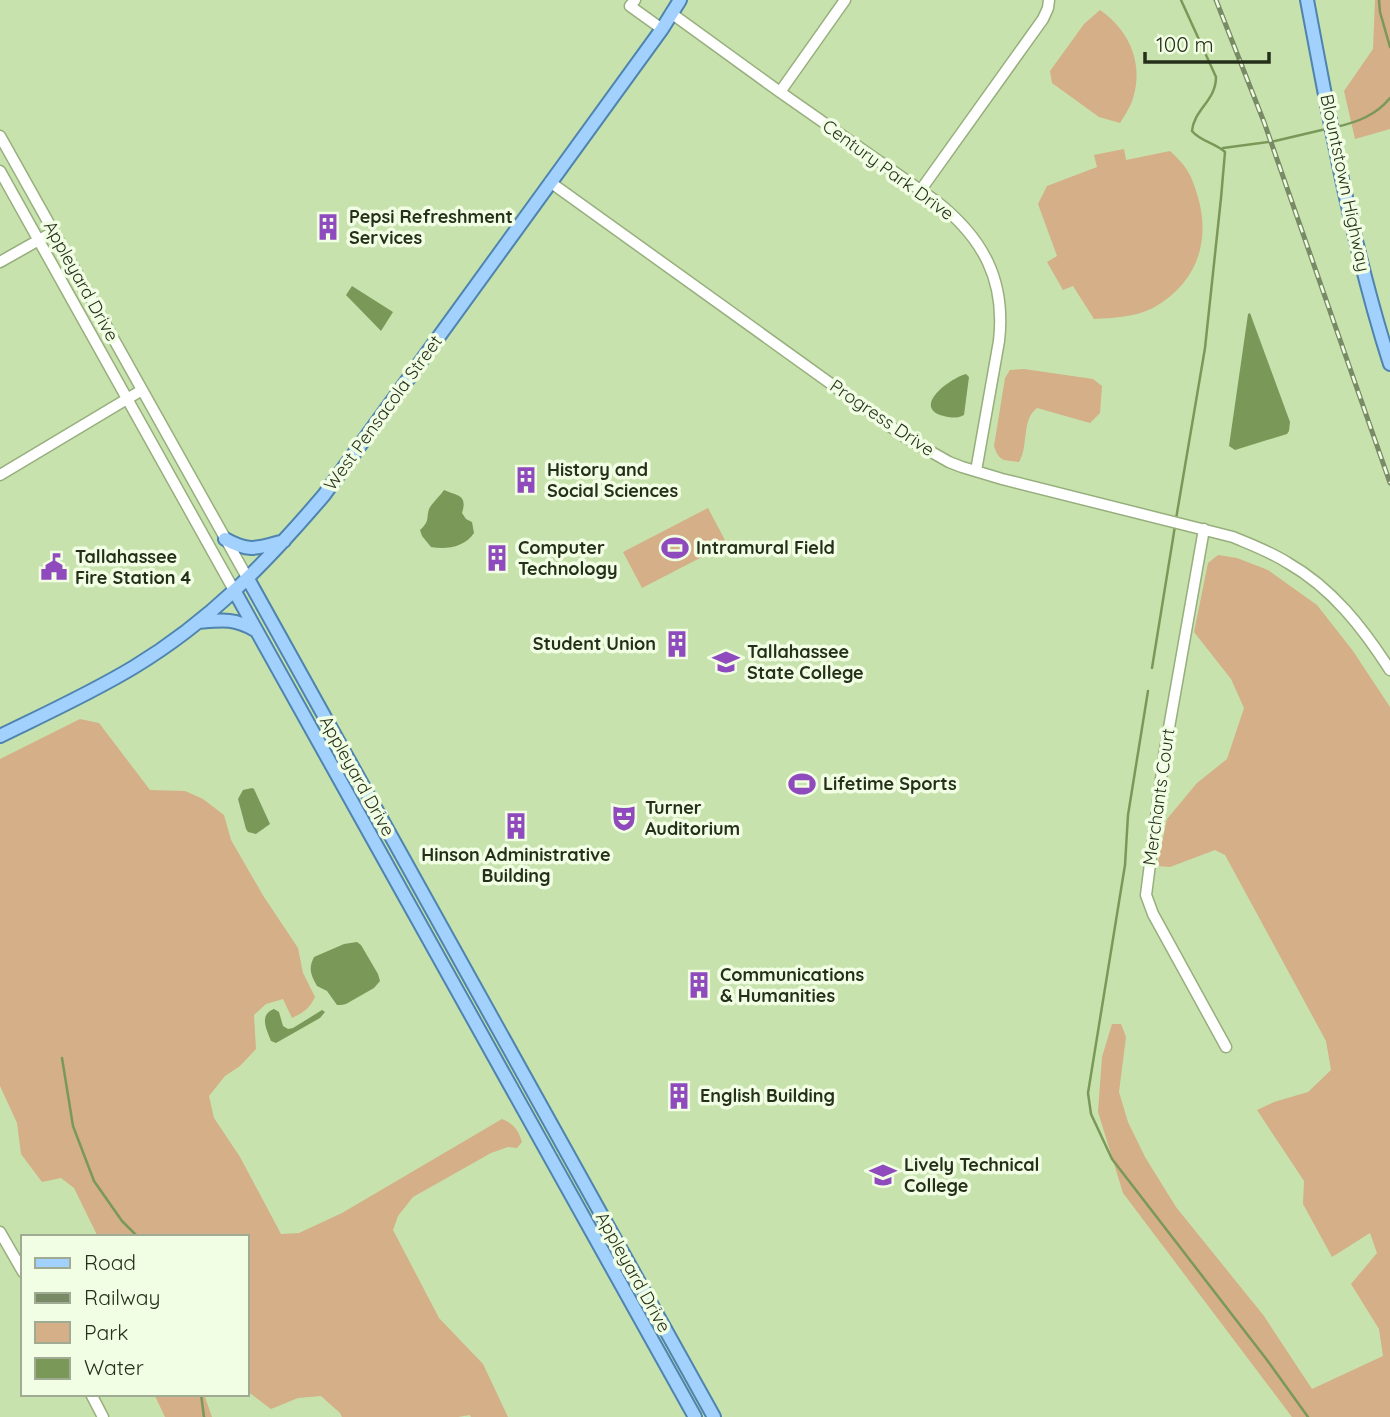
<svg xmlns="http://www.w3.org/2000/svg" width="1390" height="1417" font-family="Quicksand,sans-serif">
  <rect width="100%" height="100%" fill="#c8e2ae"/>
  <!-- green -->
  <path fill="#d4af87" d="M 1375,0 L 1390,0 L 1390,129 L 1355,139 L 1344,91 L 1373,49 Z
    M 1100,10 C 1129,30 1144,63 1133,98 C 1131,106 1125,115 1120,123 L 1099,117 L 1052,83 L 1050,71 L 1084,24 Z
    M 1124,149 L 1126,160 L 1170,151 C 1175,156 1181,161 1185,167 C 1191,175 1195,187 1198,197 C 1211,243 1196,284 1153,308 C 1135,317 1113,318 1094,319 L 1073,286 L 1063,290 L 1047,262 L 1057,256 L 1038,204 L 1047,186 L 1097,167 L 1094,155 Z
    M 1024,369 L 1093,379 L 1102,386 L 1100,413 L 1090,423 L 1037,408 C 1021,420 1029,446 1019,462 C 1004,460 999,462 994,446 L 1005,378 L 1010,370 Z
    M 708,508 L 727,544 L 642,588 L 623,552 Z
    M 1218,555 L 1237,558 L 1268,570 L 1317,605 L 1353,651 L 1390,707 L 1390,1417 L 1292,1417 L 1123,1193 L 1098,1112 L 1102,1057 L 1112,1024 L 1121,1024 L 1126,1037 L 1119,1092 L 1128,1122 L 1145,1157 L 1176,1207 L 1264,1316 L 1312,1389 L 1383,1356 L 1379,1329 L 1351,1284 L 1377,1253 L 1370,1233 L 1332,1257 L 1303,1204 L 1304,1181 L 1257,1110 L 1274,1102 L 1308,1092 L 1331,1070 L 1326,1041 L 1225,855 L 1215,850 L 1170,867 L 1157,866 L 1167,819 L 1197,783 L 1227,759 L 1244,708 L 1231,679 L 1194,632 L 1208,563 Z
    M 80,719 L 99,723 L 150,790 L 185,791 L 203,799 L 224,815 L 231,840 L 264,897 L 298,948 L 303,973 L 315,997 C 310,1008 303,1013 292,1018 L 283,999 L 266,1004 L 254,1015 L 256,1049 L 240,1066 L 225,1076 L 209,1096 L 214,1118 L 240,1157 L 281,1234 L 299,1233 L 342,1213 L 502,1119 C 514,1124 518,1129 522,1142 L 517,1148 L 508,1147 L 491,1153 L 413,1197 L 398,1216 L 393,1230 L 439,1318 L 483,1364 L 508,1417 L 471,1417 L 470,1415 L 458,1417 L 342,1417 L 340,1413 L 321,1396 L 298,1398 L 271,1409 L 247,1391 L 247,1237 L 98,1237 L 74,1188 L 61,1178 L 42,1182 L 21,1154 L 17,1123 L 0,1086 L 0,759 Z
    M 154,1394 L 206,1394 L 205,1397 L 212,1417 L 165,1417 Z"/>
  <!-- water -->
  <path fill="#7a9958" d="M 352,286 L 393,312 L 381,331 L 346,295 Z
    M 1250,313 L 1290,422 L 1289,431 L 1287,434 L 1235,450 L 1229,446 L 1248,314 Z
    M 966,374 L 969,377 L 964,415 C 958,418 955,418 948,417 C 908,410 948,379 966,374 Z
    M 444,490 C 457,496 468,494 462,513 L 466,519 L 472,522 L 474,533 C 465,547 446,550 431,547 L 422,536 L 420,530 C 430,521 426,519 429,509 C 432,503 440,496 444,490 Z
    M 252,788 L 254,789 L 270,824 L 256,834 L 248,832 L 246,829 L 238,799 L 243,790 Z
    M 357,942 L 361,945 L 378,974 L 380,981 L 374,988 L 346,1004 L 341,1005 L 337,1005 L 327,991 L 317,986 C 311,975 308,969 314,957 L 344,944 Z
    M 274,1009 L 279,1012 L 283,1026 L 288,1029 L 293,1028 L 322,1010 L 325,1012 L 320,1018 L 276,1043 L 271,1041 C 266,1028 259,1015 274,1009 Z"/>
  <g fill="none" stroke-linecap="round" stroke-linejoin="round">
    <!-- stream -->
    <path stroke="#7a9958" stroke-width="2.5" d="M 1379,0 L 1380,12 L 1390,47
      M 1336,127 C 1358,122 1376,115 1390,98
      M 1223,148 L 1275,141 L 1326,129
      M 1176,519 L 1205,348 L 1221,198 L 1225,152 C 1215,143 1200,141 1192,131 C 1194,109 1216,101 1216,77 L 1181,0
      M 1152,668 L 1175,526
      M 1148,691 L 1128,815 L 1125,865 L 1088,1093 L 1091,1114 L 1112,1159 L 1267,1360 L 1308,1417
      M 62,1058 L 73,1126 L 94,1181 L 122,1221 L 138,1237
      M 201,1394 L 204,1417"/>
    <defs>
      <path id="minor" d="M 635,0 L 630,6 L 662,29
        M 671,13 L 780,92 L 936,201 C 983,238 1006,280 999,341 L 976,471
        M 780,92 L 845,0
        M 0,136 L 248,579
        M 0,171 L 235,592
        M 550,182 L 905,437 L 949,462 L 962,467 L 1002,479 L 1233,537 C 1252,545 1271,552 1288,563 C 1332,588 1363,628 1390,670
        M 920,191 L 1043,19 L 1048,8 L 1049,0
        M 0,262 L 53,232
        M 0,475 L 142,390
        M 1204,529 L 1164,756 L 1146,895 L 1153,914 L 1226,1047
        M 0,1232 L 23,1272
        M 91,1394 L 103,1417"/>
      <path id="major" d="M 1307,0 C 1330,122 1352,245 1390,364
        M 225,539 C 250,553 258,548 284,541
        M 248,579 L 714,1417
        M 235,592 L 695,1417
        M 199,622 C 222,620 234,618 255,630
        M 0,736 C 45,714 91,693 134,667 C 210,621 266,563 324,495 L 662,29 L 680,0"/>
    </defs>
    <!-- minor casing -->
    <use href="#minor" stroke="#97af7d" stroke-width="13"/>
    <!-- major casing -->
    <use href="#major" stroke="#4e84ae" stroke-width="16"/>
    <!-- minor -->
    <use href="#minor" stroke="#fff" stroke-width="10"/>
    <!-- major -->
    <use href="#major" stroke="#a2d1fe" stroke-width="12"/>
    <defs>
      <path id="rail" d="M 1216,0 L 1264,122 L 1390,483"/>
    </defs>
    <!-- rail casing -->
    <use href="#rail" stroke="#798b66" stroke-width="5"/>
    <!-- rail -->
    <use href="#rail" stroke="#f1fee4" stroke-width="2.5" stroke-dasharray="8" stroke-linecap="butt"/>
  </g>
  <!-- icons -->
  <defs>
    <symbol id="building-bare" viewBox="-9 -9 18 18"><path d="M-4-6H4V6H1V3H-1V6H-4ZM-2.5-4.3h1.7v1.8h-1.7ZM.8-4.3h1.7v1.8H.8ZM-2.5-1h1.7V.8h-1.7ZM.8-1h1.7V.8H.8Z" fill="#8f4abe" stroke="#f1fee4" stroke-width="2.5" paint-order="stroke"/></symbol>
    <symbol id="stadium-bare" viewBox="-9 -9 18 18"><path d="M0-5a6.5 5 0 1 0 0 10a6.5 5 0 1 0 0-10ZM-3.5-1.8h7v3.6h-7Z" fill="#8f4abe" stroke="#f1fee4" stroke-width="2.5" paint-order="stroke"/></symbol>
    <symbol id="civic-bare" viewBox="-9 -9 18 18"><path d="M-.6-6.5H3V-4.5H.6V-3L4-1V1h2V6H-6V1h2V-1L-.6-3ZM-1.2 2.5V6h2.4V2.5Z" fill="#8f4abe" stroke="#f1fee4" stroke-width="2.5" paint-order="stroke"/></symbol>
    <symbol id="university-bare" viewBox="-9 -9 18 18"><path d="M0-5L7-2L0 1L-7-2ZM-4 1L0 2.5L4 1V4Q0 6-4 4Z" fill="#8f4abe" stroke="#f1fee4" stroke-width="2.5" paint-order="stroke"/></symbol>
    <symbol id="theatre-bare" viewBox="-9 -9 18 18"><path d="M-5-5.5Q0-4 5-5.5V0Q5 5 0 6Q-5 5-5 0ZM-3.3-2.5H-1v1.5H-3.3ZM1-2.5H3.3v1.5H1ZM-2.8 1Q0 5.5 2.8 1Z" fill="#8f4abe" stroke="#f1fee4" stroke-width="2.5" paint-order="stroke"/></symbol>
  </defs>
  <g fill-rule="evenodd">
    <use href="#building-bare" x="309" y="208" width="38" height="38"/>
    <use href="#building-bare" x="507" y="461" width="38" height="38"/>
    <use href="#stadium-bare" x="656" y="529" width="38" height="38"/>
    <use href="#building-bare" x="478" y="539" width="38" height="38"/>
    <use href="#civic-bare" x="35" y="548" width="38" height="38"/>
    <use href="#building-bare" x="658" y="625" width="38" height="38"/>
    <use href="#university-bare" x="707" y="643" width="38" height="38"/>
    <use href="#stadium-bare" x="783" y="765" width="38" height="38"/>
    <use href="#theatre-bare" x="605" y="799" width="38" height="38"/>
    <use href="#building-bare" x="497" y="807" width="38" height="38"/>
    <use href="#building-bare" x="680" y="966" width="38" height="38"/>
    <use href="#building-bare" x="660" y="1077" width="38" height="38"/>
    <use href="#university-bare" x="864" y="1156" width="38" height="38"/>
  </g>
  <g text-anchor="middle" stroke-width="7" stroke-linejoin="round" paint-order="stroke">
    <!-- street labels -->
    <g font-size="18" fill="#252f1a" stroke="#f1fee4">
      <text transform="translate(888 170) rotate(36)" y="6">Century Park Drive</text>
      <text transform="translate(1345 183) rotate(78)" y="6">Blountstown Highway</text>
      <text transform="translate(81 281) rotate(61)" y="6">Appleyard Drive</text>
      <text transform="translate(383 413) rotate(-54)" y="6">West Pensacola Street</text>
      <text transform="translate(882 418) rotate(34)" y="6">Progress Drive</text>
      <text transform="translate(357 776) rotate(61)" y="6">Appleyard Drive</text>
      <text transform="translate(1159 797) rotate(-82)" y="6">Merchants Court</text>
      <text transform="translate(633 1272) rotate(61)" y="6">Appleyard Drive</text>
    </g>
    <!-- poi labels -->
    <g font-size="18" font-weight="bold" fill="#252f1a" stroke="#f1fee4" text-anchor="start">
      <text x="349" y="223">Pepsi Refreshment<tspan x="349" dy="21">Services</tspan></text>
      <text x="547" y="476">History and<tspan x="547" dy="21">Social Sciences</tspan></text>
      <text x="518" y="554">Computer<tspan x="518" dy="21">Technology</tspan></text>
      <text x="696" y="554">Intramural Field</text>
      <text x="75" y="563">Tallahassee<tspan x="75" dy="21">Fire Station 4</tspan></text>
      <text x="656" y="650" text-anchor="end">Student Union</text>
      <text x="747" y="658">Tallahassee<tspan x="747" dy="21">State College</tspan></text>
      <text x="823" y="790">Lifetime Sports</text>
      <text x="645" y="814">Turner<tspan x="645" dy="21">Auditorium</tspan></text>
      <text x="516" y="861" text-anchor="middle">Hinson Administrative<tspan x="516" dy="21">Building</tspan></text>
      <text x="720" y="981">Communications<tspan x="720" dy="21">&amp; Humanities</tspan></text>
      <text x="700" y="1102">English Building</text>
      <text x="904" y="1171">Lively Technical<tspan x="904" dy="21">College</tspan></text>
    </g>
  </g>
  <!-- legend -->
  <rect x="21" y="1235" width="228" height="161" fill="#f1fee4" stroke="#9fab93" stroke-width="2"/>
  <rect x="35" y="1258" width="35" height="10" fill="#a2d1fe" stroke="#9fab93" stroke-width="2"/>
  <text x="84" y="1270" font-size="21" fill="#252f1a">Road</text>
  <rect x="35" y="1293" width="35" height="10" fill="#798b66" stroke="#9fab93" stroke-width="2"/>
  <text x="84" y="1305" font-size="21" fill="#252f1a">Railway</text>
  <rect x="35" y="1322" width="35" height="21" fill="#d4af87" stroke="#9fab93" stroke-width="2"/>
  <text x="84" y="1340" font-size="21" fill="#252f1a">Park</text>
  <rect x="35" y="1358" width="35" height="21" fill="#7a9958" stroke="#9fab93" stroke-width="2"/>
  <text x="84" y="1375" font-size="21" fill="#252f1a">Water</text>
  <!-- scale -->
  <path d="M1145 52v10h124v-10" fill="none" stroke="#252f1a" stroke-width="3.5"/>
  <text x="1156" y="52" font-size="21" fill="#252f1a" stroke="#f1fee4" stroke-width="5" paint-order="stroke">100 m</text>
</svg>
